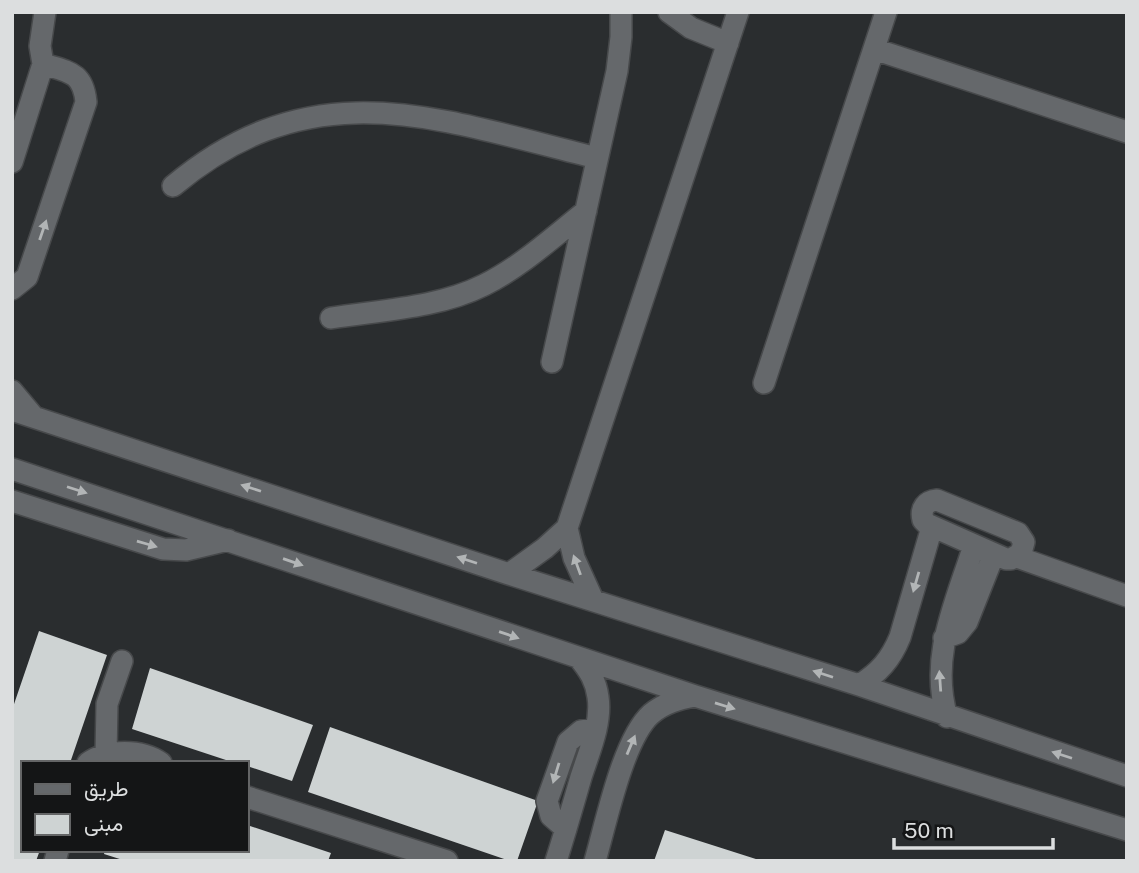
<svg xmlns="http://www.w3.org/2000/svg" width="1139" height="873" font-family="'Public Sans',Vazirmatn,sans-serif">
  <rect width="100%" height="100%" fill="#2a2d2f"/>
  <!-- building -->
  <path fill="#ced3d3" d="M 39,631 L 107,655 L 70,763 L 23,763 L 23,850 L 40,850 L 36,861 L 12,861 L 12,710 Z
    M 150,668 L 313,725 L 292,781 L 247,766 L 247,763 L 235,763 L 132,729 Z
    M 330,727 L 538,801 L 517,861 L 510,861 L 308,792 Z
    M 247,825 L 331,853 L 328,861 L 126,861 L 104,854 L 105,850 L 247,850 Z
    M 665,830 L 759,860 L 759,861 L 654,861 Z"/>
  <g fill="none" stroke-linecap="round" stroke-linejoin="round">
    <defs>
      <path id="minor" d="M 669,12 L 691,28 L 728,43
        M 874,49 L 1127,132
        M 12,162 L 43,64 L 40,46 L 45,12
        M 173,186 C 314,68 438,119 597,158
        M 12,289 L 27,277 L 86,102 C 83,72 69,72 43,64
        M 331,318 C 382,310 438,308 484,285 C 522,266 553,237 586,211
        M 552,362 L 617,71 L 621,37 L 621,12
        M 764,383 L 886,12
        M 12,391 L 33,416
        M 12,410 L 509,574 L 859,685 L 1127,776
        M 12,469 L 695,696 L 1127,830
        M 937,500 L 1018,533 L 1024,542 L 1021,553 L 1011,559 L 1006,559 L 927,524 L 923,520 C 920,508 926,501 937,500 Z
        M 12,501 L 163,549 L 186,550 L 228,540
        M 567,528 L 574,558 L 593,600
        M 1017,557 L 1127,596
        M 509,574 L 545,548 L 567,528 L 738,12
        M 944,638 L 958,633 L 967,622 L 994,554
        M 859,685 C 879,673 891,659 900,637 L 932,527
        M 947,717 C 929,656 956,603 974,545
        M 106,754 L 107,704 L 122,661
        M 88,763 C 107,749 142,749 161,763
        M 247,797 L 447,861
        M 566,829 L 551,816 L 547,801 L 568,742 L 581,731 L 595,729
        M 55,861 L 58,850
        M 556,861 C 565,833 573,805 581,777 C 589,752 602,723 598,697 C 596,681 589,670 579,658
        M 595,861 C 606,823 623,739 651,714 C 664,703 679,699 695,696"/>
    </defs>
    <!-- minor casing -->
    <use href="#minor" stroke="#47494b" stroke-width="24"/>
    <!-- minor -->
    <use href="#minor" stroke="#65686b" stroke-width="21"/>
  </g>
  <!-- one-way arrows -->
  <defs><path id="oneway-solid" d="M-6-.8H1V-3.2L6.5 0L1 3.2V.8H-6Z" transform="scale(1.75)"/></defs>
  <g fill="#b2b5b6">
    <use href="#oneway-solid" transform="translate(43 230) rotate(-71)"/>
    <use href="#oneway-solid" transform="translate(251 488) rotate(-162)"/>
    <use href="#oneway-solid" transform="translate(77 490) rotate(18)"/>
    <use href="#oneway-solid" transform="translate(147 544) rotate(16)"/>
    <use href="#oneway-solid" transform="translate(467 560) rotate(-162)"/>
    <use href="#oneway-solid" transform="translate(293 562) rotate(19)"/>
    <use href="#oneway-solid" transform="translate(577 565) rotate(-110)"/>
    <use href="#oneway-solid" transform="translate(916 582) rotate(106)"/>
    <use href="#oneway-solid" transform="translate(509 635) rotate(19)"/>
    <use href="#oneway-solid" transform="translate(823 674) rotate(-162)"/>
    <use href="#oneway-solid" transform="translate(940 681) rotate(-94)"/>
    <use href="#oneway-solid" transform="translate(725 706) rotate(17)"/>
    <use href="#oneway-solid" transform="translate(631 745) rotate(-67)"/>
    <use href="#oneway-solid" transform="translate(1062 755) rotate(-162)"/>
    <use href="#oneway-solid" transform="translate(556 773) rotate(107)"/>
  </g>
  <!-- border -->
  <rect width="1139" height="873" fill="none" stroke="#dcdedf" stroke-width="28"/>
  <!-- legend -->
  <rect x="21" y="761" width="228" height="91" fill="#141516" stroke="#646566" stroke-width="2"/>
  <rect x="35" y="784" width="35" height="10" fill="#65686b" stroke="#646566" stroke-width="2"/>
  <text x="84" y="796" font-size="21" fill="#dcdedf">طريق</text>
  <rect x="35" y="814" width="35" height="21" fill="#ced3d3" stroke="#646566" stroke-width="2"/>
  <text x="84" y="831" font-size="21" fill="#dcdedf">مبنى</text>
  <!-- scale -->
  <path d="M894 838v10h159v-10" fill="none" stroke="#dcdedf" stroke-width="3.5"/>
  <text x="904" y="838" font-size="21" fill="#dcdedf" stroke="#141516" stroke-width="5" paint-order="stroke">50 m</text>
</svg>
